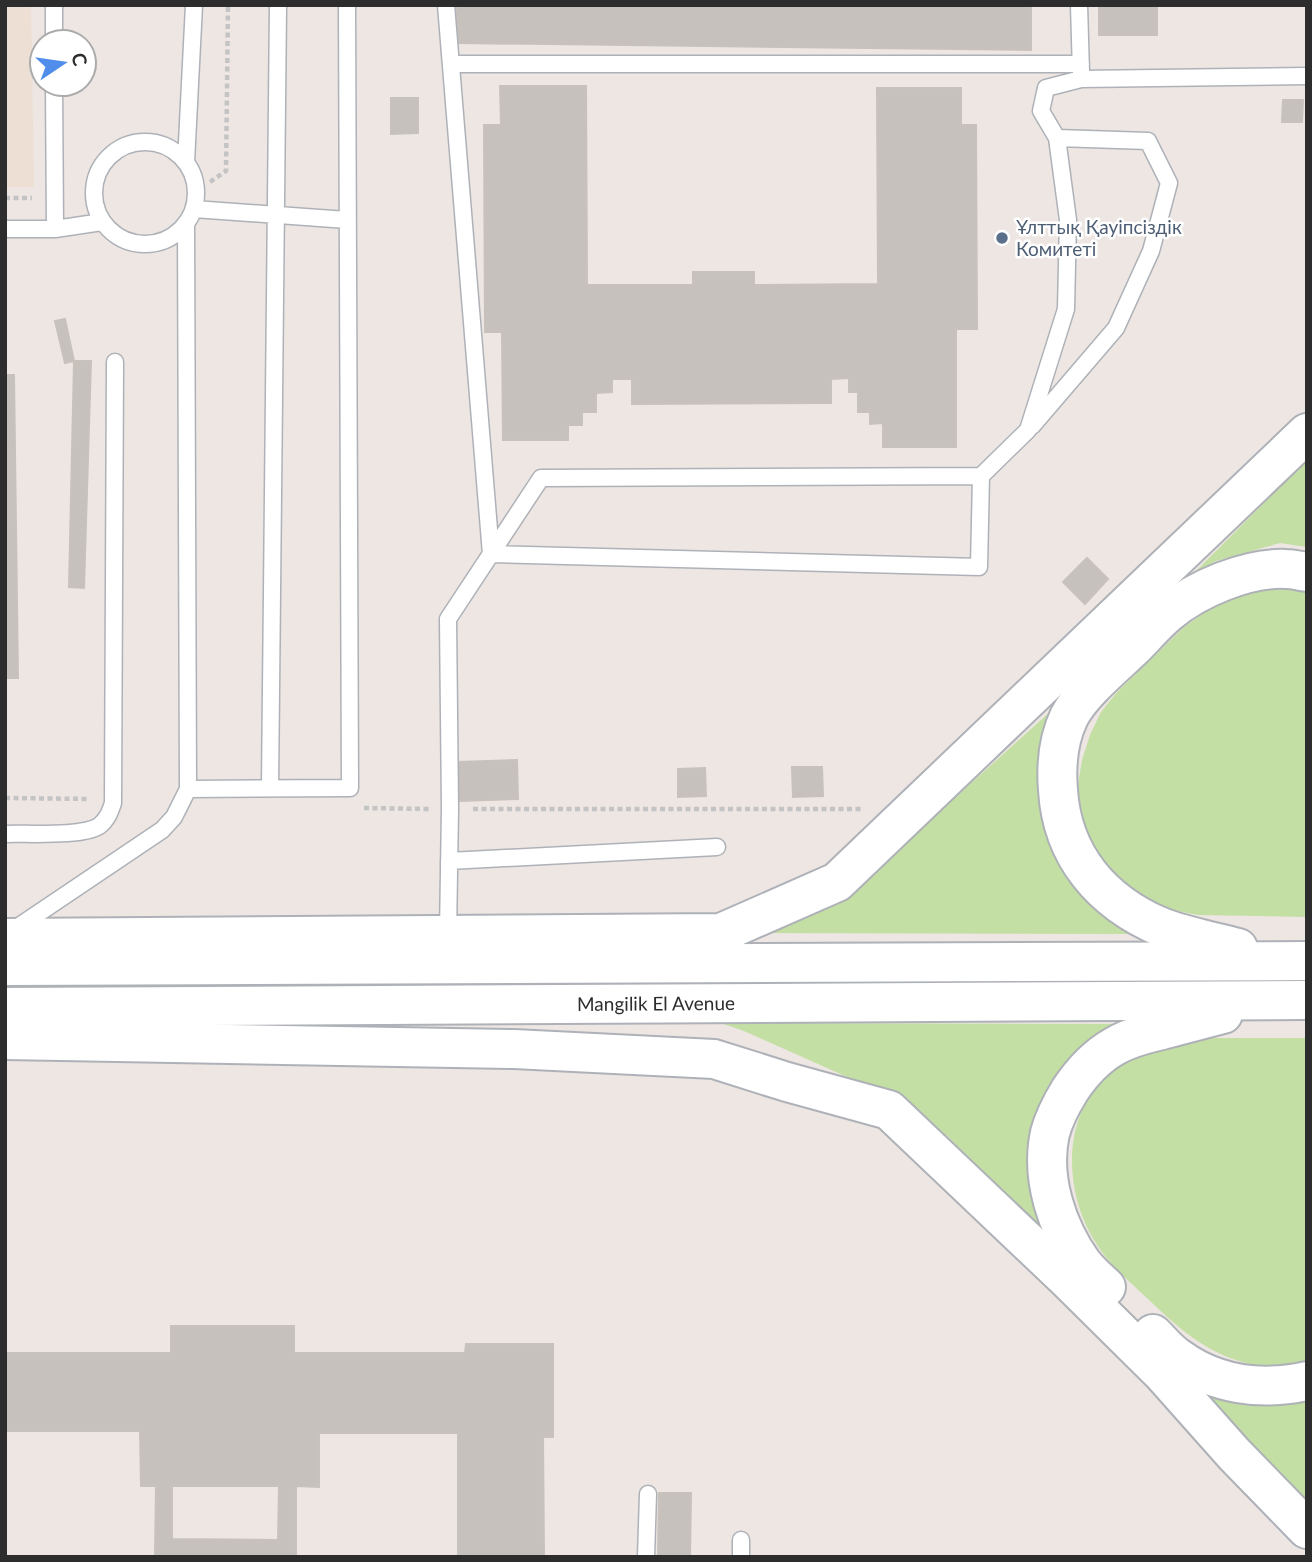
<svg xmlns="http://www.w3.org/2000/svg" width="1312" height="1562" font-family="Lato,sans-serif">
  <rect width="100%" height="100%" fill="#ede6e2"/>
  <!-- education -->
  <path fill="#eddfd3" d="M 5,5 L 31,5 L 34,187 L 5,187 Z"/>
  <!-- green -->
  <path fill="#c4dfa3" d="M 1307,460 L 1307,547 L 1280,543 L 1216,561 L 1192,575 Z
    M 1290,589 L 1307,593 L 1307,917 L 1198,915 L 1162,908 L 1115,881 L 1087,840 L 1080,814 L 1078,785 L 1082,760 L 1090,735 L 1101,712 L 1117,692 L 1184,627 L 1208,610 L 1236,597 L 1262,590 Z
    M 1072,692 L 1043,793 L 1138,934 L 755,933 L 867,877 Z
    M 721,1023 L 1128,1024 L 1058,1079 L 1056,1245 L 946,1135 L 874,1089 L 744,1031 Z
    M 1223,1038 L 1307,1038 L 1307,1360 C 1299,1362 1289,1366 1281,1366 C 1225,1369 1185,1335 1148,1299 C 1129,1281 1107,1263 1094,1240 C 1065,1192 1062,1124 1101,1081 C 1109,1073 1120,1063 1130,1058 C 1140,1054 1151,1052 1161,1049 C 1171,1046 1181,1041 1192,1040 C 1202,1038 1213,1038 1223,1038 Z
    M 1190,1389 L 1307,1398 L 1307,1514 Z"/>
  <!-- building -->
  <path fill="#c6c1bd" stroke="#c9c1bb" stroke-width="2" fill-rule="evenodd" d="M 457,5 L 1031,5 L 1031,50 L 457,43 Z
    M 1099,5 L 1157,5 L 1157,35 L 1099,35 Z
    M 500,86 L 586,86 L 587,285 L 693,285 L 693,272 L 754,272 L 754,285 L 878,284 L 877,88 L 961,88 L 961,125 L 976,125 L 977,329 L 956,329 L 956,447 L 883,447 L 883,423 L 870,424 L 870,412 L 858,412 L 858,392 L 849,392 L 849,378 L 831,379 L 831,403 L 632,404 L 632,379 L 612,379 L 612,392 L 596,393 L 596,412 L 582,412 L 582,425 L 568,425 L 568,440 L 503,440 L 502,332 L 485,332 L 484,125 L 501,125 Z
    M 391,98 L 418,98 L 418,133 L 391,134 Z
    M 1283,100 L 1303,100 L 1302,122 L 1282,122 Z
    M 65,319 L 74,361 L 65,363 L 55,321 Z
    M 74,361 L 91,361 L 84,588 L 69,587 Z
    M 5,375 L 14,375 L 18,678 L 5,678 Z
    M 1087,558 L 1108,579 L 1085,604 L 1063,582 Z
    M 517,760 L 518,799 L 460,801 L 458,762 Z
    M 792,767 L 822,767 L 823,796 L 793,797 Z
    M 705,768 L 706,796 L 678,797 L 678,769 Z
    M 171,1326 L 294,1326 L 294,1353 L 465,1353 L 466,1344 L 553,1344 L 553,1437 L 543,1437 L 544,1557 L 458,1557 L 458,1433 L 319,1433 L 319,1487 L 296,1486 L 296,1557 L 155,1557 L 156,1486 L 141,1486 L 140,1431 L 5,1431 L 5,1353 L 171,1353 ZM 172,1486 L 279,1486 L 278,1540 L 172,1539 Z
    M 659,1493 L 691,1493 L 690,1557 L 658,1557 Z"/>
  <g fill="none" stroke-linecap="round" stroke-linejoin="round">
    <defs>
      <path id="lane" d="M 54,5 L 54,42
        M 446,5 L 491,554 L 979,567 L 981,476
        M 1079,5 L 1081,73
        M 451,64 L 1081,64
        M 54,84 L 55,229
        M94 193a51 51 0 1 1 102 0a51 51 0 1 1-102 0Z
        M 186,162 L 194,5
        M 194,209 L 347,220
        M 5,229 L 55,229 L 102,222
        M 1032,426 L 1116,328 L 1151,251 L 1169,183 L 1148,141 L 1057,138
        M 270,788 L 278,5
        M 188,789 L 350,788 L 347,5
        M 5,834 C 27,833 82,837 99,826 C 107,820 110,812 113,803 L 115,362
        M 449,872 L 449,861 L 717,847
        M 15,929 L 162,830 L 174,817 L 188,789 L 186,223
        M 448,934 L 450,809 L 448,619 L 541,478 L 981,476 L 1028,430 L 1066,309 L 1068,220 L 1057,138 L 1041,111 L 1046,88 L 1081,79 L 1307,76
        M 646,1557 L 648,1494
        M 741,1557 L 741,1540"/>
      <g id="secondary">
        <path d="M 5,938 L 721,933 L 837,882 L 1307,433"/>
        <path d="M 1238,948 C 1213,941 1186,937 1161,927 C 1102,902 1062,856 1058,790 C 1056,766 1058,740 1069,717 C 1081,693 1113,667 1134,647 C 1145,636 1156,623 1168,613 C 1196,589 1248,567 1286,569 C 1293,569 1300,571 1307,572"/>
        <path d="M 5,966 L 1307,961"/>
        <path id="s1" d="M 5,1007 L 1307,1000"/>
        <path d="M 5,1040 L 514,1049 L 714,1059 L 787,1082 L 889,1110 L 1067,1279 L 1162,1373 L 1234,1454 L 1307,1529"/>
        <path d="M 1106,1287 C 1098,1280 1090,1273 1083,1264 C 1057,1228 1040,1178 1050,1133 C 1054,1118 1062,1103 1070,1090 C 1082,1072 1097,1056 1115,1046 C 1130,1037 1149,1033 1166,1029 C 1185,1024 1204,1019 1223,1014"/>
        <path d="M 1153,1334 C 1161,1342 1168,1351 1177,1357 C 1215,1385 1261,1391 1307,1381"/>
      </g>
    </defs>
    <!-- lane casing -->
    <use href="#lane" stroke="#aeb2b8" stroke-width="19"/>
    <!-- secondary casing -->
    <use href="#secondary" stroke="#aeb2b8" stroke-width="42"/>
    <!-- path -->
    <path stroke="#c4c4c4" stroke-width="4.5" stroke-dasharray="5 3.5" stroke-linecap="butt" d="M 210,182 L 226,171 L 228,5
      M 5,198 L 32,198
      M 5,798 L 90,799
      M 364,808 L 429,809
      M 473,809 L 863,809"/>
    <!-- lane -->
    <use href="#lane" stroke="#fff" stroke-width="16"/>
    <!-- secondary -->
    <use href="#secondary" stroke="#fff" stroke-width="38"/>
  </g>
  <!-- markers -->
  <circle fill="#5c6f8a" stroke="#fff" stroke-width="2.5" cx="1002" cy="238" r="7"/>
  <g text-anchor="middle" stroke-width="5" stroke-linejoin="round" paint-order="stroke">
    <!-- service labels -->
    <g font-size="19" fill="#4e5e75" stroke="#fff" text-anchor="start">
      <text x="1016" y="234">Ұлттық Қауіпсіздік<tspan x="1016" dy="22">Комитеті</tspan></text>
    </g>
    <!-- street labels -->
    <g font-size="19" fill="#2d2d2d" stroke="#fff">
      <text dy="7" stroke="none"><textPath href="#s1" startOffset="651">Mangilik El Avenue</textPath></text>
    </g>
  </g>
  <!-- border -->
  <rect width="1312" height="1562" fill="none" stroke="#2d2d2d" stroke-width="14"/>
  <!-- north arrow -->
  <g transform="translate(63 63) rotate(77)"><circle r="33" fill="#ffffff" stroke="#ababab" stroke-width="2"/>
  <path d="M0-5L12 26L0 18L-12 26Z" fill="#518eeb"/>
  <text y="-10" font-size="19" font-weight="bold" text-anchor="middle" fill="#2d2d2d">С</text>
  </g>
</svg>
